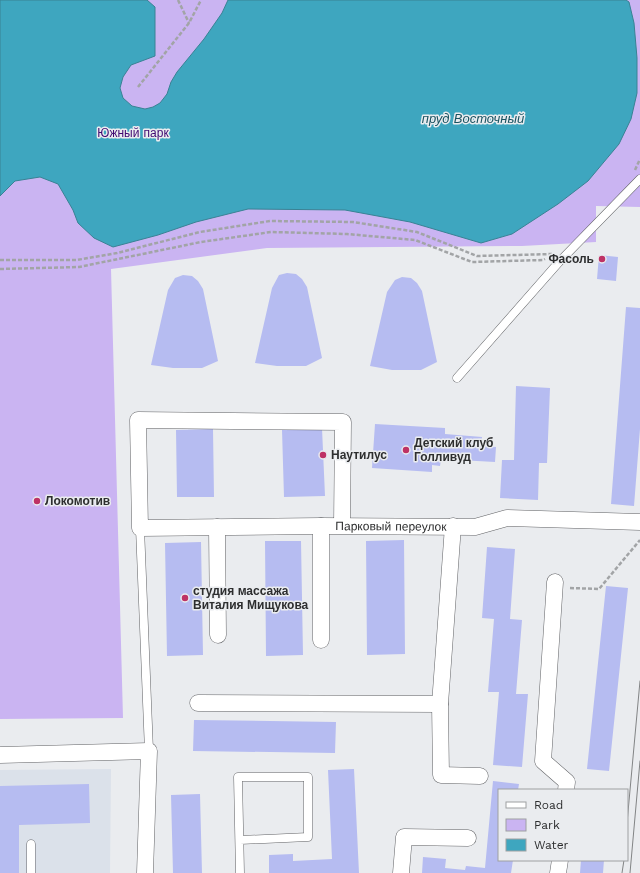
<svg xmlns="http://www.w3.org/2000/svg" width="640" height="873" font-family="'Work Sans',sans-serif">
  <rect width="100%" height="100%" fill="#eaecef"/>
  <!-- built -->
  <path fill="#dbe1ea" d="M 111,769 L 110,873 L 0,873 L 0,770 Z"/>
  <!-- green -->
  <path fill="#cab4f2" d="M 0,0 L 640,0 L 640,207 L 596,206 L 596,242 L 522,246 L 267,248 L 111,269 L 123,718 L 0,719 Z"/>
  <!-- water -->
  <path fill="#3ea6bf" stroke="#398294" d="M 0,0 L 147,0 L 155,7 L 155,56 L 131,65 L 123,77 L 120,88 L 123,98 L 132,106 L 145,109 L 153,107 L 160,103 L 167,94 L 171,82 L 177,72 L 204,39 L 222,13 L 228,0 L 626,0 L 629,2 L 634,23 L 637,58 L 637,93 L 631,119 L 619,144 L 588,181 L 558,204 L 512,234 L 481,243 L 410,222 L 345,210 L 248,209 L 196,222 L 158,235 L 113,247 L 94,238 L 78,223 L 73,210 L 58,184 L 40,177 L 15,181 L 0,196 Z"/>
  <!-- building -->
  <path fill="#b6bcf1" d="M 599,255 L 618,257 L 616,281 L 597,279 Z
    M 287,273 L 296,274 L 302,279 L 307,287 L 322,358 L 306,366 L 277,366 L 255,363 L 272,288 L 279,275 Z
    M 183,275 L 192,276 L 198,281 L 203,289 L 218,361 L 202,368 L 173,368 L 151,365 L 168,290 L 175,278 Z
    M 402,277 L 411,278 L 417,283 L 422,291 L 437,362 L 421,370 L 392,370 L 370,366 L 387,292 L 395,280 Z
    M 626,307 L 640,308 L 640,429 L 634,506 L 611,504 Z
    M 516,386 L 550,388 L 547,463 L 539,463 L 538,500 L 500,498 L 502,460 L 514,460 Z
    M 375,424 L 445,428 L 445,434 L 482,437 L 481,446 L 496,447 L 495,462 L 441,459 L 440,466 L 432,465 L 432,472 L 372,468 Z
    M 322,428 L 325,496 L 284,497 L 282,430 Z
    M 213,429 L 214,497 L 177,497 L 176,430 Z
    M 404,540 L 405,654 L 367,655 L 366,541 Z
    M 265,541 L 301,541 L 303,655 L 266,656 Z
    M 201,542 L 203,655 L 167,656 L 165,543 Z
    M 487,547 L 515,549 L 510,619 L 522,620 L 516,694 L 528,694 L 522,767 L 493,765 L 499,692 L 488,692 L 494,619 L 482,618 Z
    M 606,586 L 628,588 L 609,771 L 587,769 Z
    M 194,720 L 336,722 L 335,753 L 193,751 Z
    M 354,769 L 359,873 L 269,873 L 269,855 L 293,854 L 293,861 L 332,859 L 328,770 Z
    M 493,781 L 519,784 L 518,790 L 499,790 L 499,860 L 513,860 L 511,873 L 422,873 L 423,857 L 446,859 L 445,868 L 465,870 L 466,866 L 485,868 Z
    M 89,784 L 90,823 L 19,825 L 19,873 L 0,873 L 0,786 Z
    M 200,794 L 202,873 L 173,873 L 171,795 Z
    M 581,860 L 604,860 L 603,873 L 580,873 Z"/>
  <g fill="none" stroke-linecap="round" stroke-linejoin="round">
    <defs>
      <path id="service" d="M 457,378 L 559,262 L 640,179
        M 140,528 L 149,751
        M 240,840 L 308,837 L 308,777 L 238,777 L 240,873
        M 31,844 L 31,873"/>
      <g id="minor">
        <path d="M 321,526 L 321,640"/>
        <path id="s1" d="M 342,526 L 343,422 L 138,420 L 140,528 L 321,526 L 475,527 L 507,518 L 640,522"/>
        <path d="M 217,527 L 218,635"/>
        <path d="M 555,582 L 543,761 L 567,782 L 566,790"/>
        <path d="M 198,703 L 440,704 L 453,526"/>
        <path d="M 440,704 L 441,775 L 480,776"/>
        <path d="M 0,755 L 149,751 L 145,873"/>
        <path d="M 401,873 L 404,837 L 468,838"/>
        <path d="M 558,873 L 560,860"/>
      </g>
    </defs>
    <!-- service casing -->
    <use href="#service" stroke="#626366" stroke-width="9"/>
    <!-- minor casing -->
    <use href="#minor" stroke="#626366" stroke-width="17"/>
    <!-- path -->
    <path stroke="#a2a4a6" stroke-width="2.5" stroke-dasharray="4 2" stroke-linecap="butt" d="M 178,0 L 189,23
      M 138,87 L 189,23 L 201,0
      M 635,170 L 640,159
      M 0,260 L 77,260 L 117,253 L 200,232 L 270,221 L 353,222 L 417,232 L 477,256 L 552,254
      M 0,269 L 79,267 L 201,242 L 271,232 L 347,234 L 415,240 L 472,262 L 543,260 L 545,259
      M 570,588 L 599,589 L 640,540"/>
    <!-- service -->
    <use href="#service" stroke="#fff" stroke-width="8"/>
    <!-- minor -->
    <use href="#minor" stroke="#fff" stroke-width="16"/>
    <!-- tram -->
    <path stroke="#828485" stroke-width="1" d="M 627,823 L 640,681
      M 622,873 L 624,860
      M 630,873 L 640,761"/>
  </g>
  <!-- markers -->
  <g fill="#be3265" stroke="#eaecef" stroke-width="1.5">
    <circle cx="602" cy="259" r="4"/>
    <circle cx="406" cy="450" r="4"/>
    <circle cx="323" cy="455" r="4"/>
    <circle cx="37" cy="501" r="4"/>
    <circle cx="185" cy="598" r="4"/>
  </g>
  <g text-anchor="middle" stroke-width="3" stroke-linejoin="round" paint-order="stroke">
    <!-- park labels -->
    <g font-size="12" fill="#400971" stroke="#eaecef">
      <text x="133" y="137">Южный парк</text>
    </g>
    <!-- poi labels -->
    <g font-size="12" font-weight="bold" fill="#2d2e2f" stroke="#eaecef" text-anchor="start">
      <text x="594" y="263" text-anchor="end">Фасоль</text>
      <text x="414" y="447">Детский клуб<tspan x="414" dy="14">Голливуд</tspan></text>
      <text x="331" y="459">Наутилус</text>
      <text x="45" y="505">Локомотив</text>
      <text x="193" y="595">студия массажа<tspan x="193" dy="14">Виталия Мищукова</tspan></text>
    </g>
    <!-- street labels -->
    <g font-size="12" fill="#2d2e2f" stroke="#eaecef">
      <text dy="4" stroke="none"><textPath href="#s1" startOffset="668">Парковый переулок</textPath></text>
    </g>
    <!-- water labels -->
    <g font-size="13" font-style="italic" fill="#185260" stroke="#eaecef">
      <text x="473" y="123">пруд Восточный</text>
    </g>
  </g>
  <!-- legend -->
  <rect x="498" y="789" width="130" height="72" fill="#eaecef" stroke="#9ea0a2"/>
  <rect x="506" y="802" width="20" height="6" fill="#ffffff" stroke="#9ea0a2"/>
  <text x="534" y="809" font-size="12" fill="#2d2e2f">Road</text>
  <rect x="506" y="819" width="20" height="12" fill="#cab4f2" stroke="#9ea0a2"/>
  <text x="534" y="829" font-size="12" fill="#2d2e2f">Park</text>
  <rect x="506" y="839" width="20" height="12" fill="#3ea6bf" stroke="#9ea0a2"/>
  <text x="534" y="849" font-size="12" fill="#2d2e2f">Water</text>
</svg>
